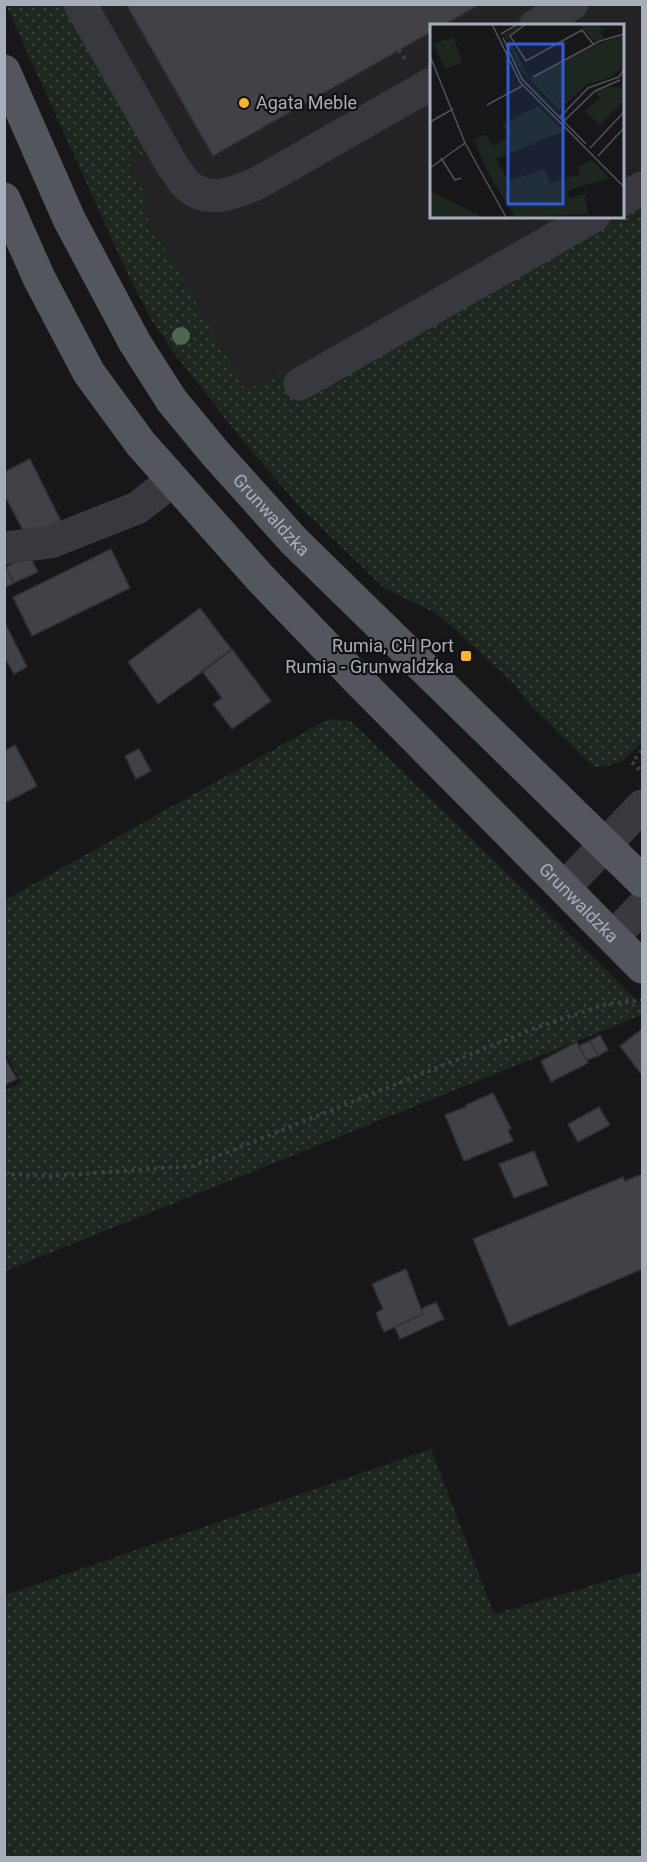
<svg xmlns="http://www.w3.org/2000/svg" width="647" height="1862" font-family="Roboto,sans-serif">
  <defs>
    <pattern id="grass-dots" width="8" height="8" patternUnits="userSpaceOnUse" patternTransform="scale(1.5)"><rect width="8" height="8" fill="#1e271f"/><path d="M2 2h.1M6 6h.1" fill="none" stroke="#3c443d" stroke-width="1.8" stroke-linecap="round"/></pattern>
  </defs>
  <rect width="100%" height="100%" fill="#171719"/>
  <!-- built -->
  <path fill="#232326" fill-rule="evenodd" d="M 64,5 L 642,5 L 642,207 L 295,403 L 246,392 L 141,208 L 150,202 L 128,162 L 146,151 ZM 431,26 L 622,26 L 622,216 L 431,216 Z"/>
  <!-- grass -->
  <path fill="url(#grass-dots)" d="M 6,5 L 64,5 L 147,151 L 128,162 L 150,202 L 142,208 L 246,391 L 278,374 L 296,403 L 642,207 L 642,742 C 623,761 624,764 595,767 L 578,752 L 530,705 L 513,683 L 457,631 L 435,613 L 384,588 L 297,504 L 239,436 L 174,353 L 153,322 L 129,277 Z
    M 328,719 L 351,721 L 642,1005 L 642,1015 L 5,1271 L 5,1091 L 21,1082 L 5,1052 L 5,900 Z
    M 431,1449 L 494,1614 L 642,1571 L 642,1857 L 5,1857 L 5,1595 Z"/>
  <!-- building -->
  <path fill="#414246" stroke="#313135" stroke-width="1.5" d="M 126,4 L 480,4 L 443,26 L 431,26 L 431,32 L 213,156 Z
    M 30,459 L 61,521 L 27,538 L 4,494 L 4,472 Z
    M 111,549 L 130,588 L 32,636 L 13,597 Z
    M 29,555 L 38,572 L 14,583 L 6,567 Z
    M 4,564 L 14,583 L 4,588 Z
    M 200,608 L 232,650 L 158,704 L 128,662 Z
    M 4,621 L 27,667 L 14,674 L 4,656 Z
    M 232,649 L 271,701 L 232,729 L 213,704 L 222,698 L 202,671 Z
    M 15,745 L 37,786 L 7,802 L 4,797 L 4,751 Z
    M 139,749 L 151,771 L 136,779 L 125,756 Z
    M 642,1029 L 642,1075 L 620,1046 Z
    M 600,1035 L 608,1050 L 598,1056 L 590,1041 Z
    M 590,1041 L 598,1056 L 587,1060 L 578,1046 Z
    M 577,1042 L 588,1063 L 551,1082 L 541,1061 Z
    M 4,1057 L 17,1079 L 4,1085 Z
    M 493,1093 L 511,1128 L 508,1130 L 513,1141 L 464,1161 L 445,1115 L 466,1107 L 466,1105 Z
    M 599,1107 L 610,1125 L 578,1142 L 568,1124 Z
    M 534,1151 L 548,1185 L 514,1198 L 499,1164 Z
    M 642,1174 L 642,1269 L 509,1326 L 473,1239 L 623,1177 L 625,1181 Z
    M 406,1269 L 423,1314 L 384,1332 L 376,1313 L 383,1309 L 372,1284 Z
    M 436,1302 L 444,1319 L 400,1339 L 395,1327 L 423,1314 L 421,1309 Z"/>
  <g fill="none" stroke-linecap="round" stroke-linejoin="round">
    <!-- path -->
    <path stroke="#3d4045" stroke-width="4" stroke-dasharray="3 4.5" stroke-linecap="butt" d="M 399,50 L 407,63
      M 642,751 L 632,762 L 642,772
      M 4,1174 L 53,1176 L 193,1166 L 538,1027 L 607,1004 L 641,1000"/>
    <!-- minor -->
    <path stroke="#38393e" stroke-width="33" d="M 80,4 L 172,165 C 177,171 181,179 186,184 C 207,205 236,193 258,183 L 431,84
      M 535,26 L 572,4
      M 622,200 L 642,188
      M 300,384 L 594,216
      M 4,548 L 51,542 L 137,508 L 172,481
      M 564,888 L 642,806
      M 613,937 L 642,907"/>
    <!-- major -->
    <g stroke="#53565d" stroke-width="33">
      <path id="s1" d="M 4,71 L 69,219 L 135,343 L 172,401 L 215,453 L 294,541 L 642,881"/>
      <path id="s2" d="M 4,199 L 39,278 L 89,373 L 141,444 L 262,580 L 361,683 L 642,967"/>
    </g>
  </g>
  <!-- trees -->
  <circle fill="#506552" cx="181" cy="336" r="9"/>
  <!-- markers -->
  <g fill="#fab32d" stroke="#121214" stroke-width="2">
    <circle cx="244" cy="103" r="6"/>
    <rect x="460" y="650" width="12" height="12" rx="3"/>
  </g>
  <g text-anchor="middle" stroke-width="4.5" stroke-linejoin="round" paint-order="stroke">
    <!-- poi labels -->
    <g font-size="18" fill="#a8aeb9" stroke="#121214" text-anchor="start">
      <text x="256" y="109">Agata Meble</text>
      <text x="454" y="652" text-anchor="end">Rumia, CH Port<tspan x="454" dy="21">Rumia - Grunwaldzka</tspan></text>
    </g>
    <!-- street labels -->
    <g font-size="18" fill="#a8aeb9" stroke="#121214">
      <text dy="6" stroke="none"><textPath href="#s1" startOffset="522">Grunwaldzka</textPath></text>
      <text dy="6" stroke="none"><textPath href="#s2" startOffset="916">Grunwaldzka</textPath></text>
    </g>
  </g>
  <!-- overview -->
  <g transform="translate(430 24)">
    <rect width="194" height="194" fill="#171719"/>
    <path d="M 91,0 L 94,0 L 78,12 L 99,54 L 175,17 L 193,12 L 193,41 L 181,53 L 156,61 L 129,86 L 89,44 L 74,11 ZM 149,0 L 169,0 L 172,6 L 186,0 L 171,8 L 174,14 L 165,18 ZM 23,13 L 33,38 L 15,45 L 4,20 ZM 177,63 L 193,64 L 193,77 L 170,101 L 155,87 L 170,74 L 165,68 ZM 108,82 L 134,107 L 66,135 L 78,157 L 115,145 L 120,159 L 150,150 L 148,143 L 162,136 L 179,154 L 137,167 L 140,174 L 155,170 L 158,190 L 85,193 L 58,148 L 44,116 L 55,110 L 63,122 L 79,113 L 73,101 Z" fill="#1e271f"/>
    <path d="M 0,167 L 47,190 L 50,193 L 0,193 Z" fill="#1e271f"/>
    <path fill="none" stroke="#515359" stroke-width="1.5" d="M 62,0 L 90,58 L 194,163M 96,0 L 80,12 L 96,37 L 152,6 L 164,21M 71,10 L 88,0M 73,14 L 92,55 L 156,120M 0,32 L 35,119 L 76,193M 103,53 L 170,17 L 194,10M 57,81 L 92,62M 129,94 L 158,64 L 189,53 L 194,45M 0,98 L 23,85M 132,99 L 165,67 L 190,56M 160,124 L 194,88M 168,132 L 194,104M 11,134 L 25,156 L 31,154M 0,144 L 35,119"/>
    <path fill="#325cd3" fill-opacity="0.15" stroke="#325cd3" stroke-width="3" d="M 78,20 L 133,20 L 133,180 L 78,180 Z"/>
    <rect width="194" height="194" fill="none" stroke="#a8aeb9" stroke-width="3"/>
  </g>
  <!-- border -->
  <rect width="647" height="1862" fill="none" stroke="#a8aeb9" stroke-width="12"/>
</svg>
